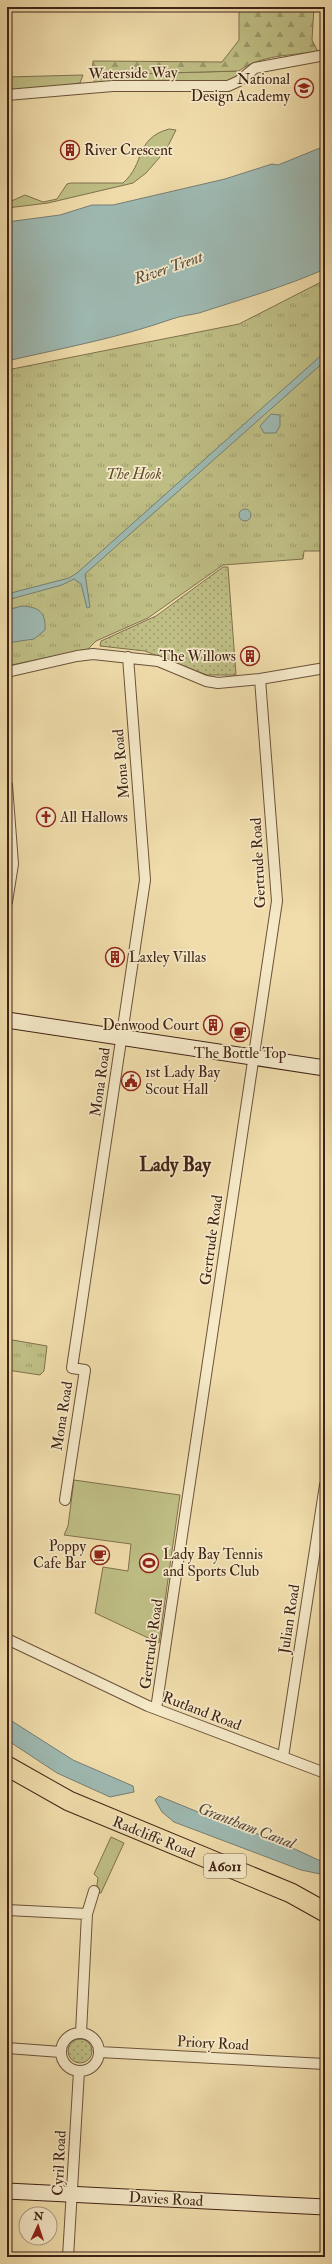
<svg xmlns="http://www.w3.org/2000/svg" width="332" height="2264" font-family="'IM FELL Double Pica',serif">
  <defs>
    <pattern id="forest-firs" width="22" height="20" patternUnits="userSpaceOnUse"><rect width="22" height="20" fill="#bfbf85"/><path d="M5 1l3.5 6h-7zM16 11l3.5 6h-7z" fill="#9d9b6c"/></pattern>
    <pattern id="park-tufts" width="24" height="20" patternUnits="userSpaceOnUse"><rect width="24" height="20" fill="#bfbf85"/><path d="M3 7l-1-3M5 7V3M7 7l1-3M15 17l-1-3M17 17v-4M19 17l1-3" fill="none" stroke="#9d9b6c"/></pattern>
    <pattern id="garden-dots" width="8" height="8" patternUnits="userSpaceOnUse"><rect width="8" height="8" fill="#bfbf85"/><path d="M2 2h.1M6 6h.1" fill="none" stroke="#9d9b6c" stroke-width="1.8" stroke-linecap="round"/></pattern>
  </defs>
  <rect width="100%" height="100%" fill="#f0ddab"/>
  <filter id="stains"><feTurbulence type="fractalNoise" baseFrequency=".005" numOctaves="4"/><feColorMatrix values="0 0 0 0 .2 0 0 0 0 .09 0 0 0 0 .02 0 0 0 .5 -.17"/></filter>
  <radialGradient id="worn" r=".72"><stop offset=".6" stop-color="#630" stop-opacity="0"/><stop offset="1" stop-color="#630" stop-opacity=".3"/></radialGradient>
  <!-- grass -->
  <path fill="#bfbf85" stroke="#80714e" d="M 239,71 L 236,79 L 231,81 L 96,83 L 92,79 L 92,75 Z
    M 83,75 L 80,83 L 30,91 L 7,89 L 7,77 Z
    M 169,129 L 176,130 L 166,150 L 146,173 L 133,183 L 48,203 L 7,208 L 7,203 L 25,195 L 43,202 L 57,199 L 67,184 L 71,183 L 123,183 C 146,163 134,139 169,129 Z
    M 74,1480 L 180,1495 L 159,1643 L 95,1613 L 103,1567 L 128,1571 L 131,1544 L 64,1535 L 68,1526 Z
    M 111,1837 L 124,1843 L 101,1893 L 96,1892 L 98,1878 L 94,1874 Z"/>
  <!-- forest -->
  <path fill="url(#forest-firs)" stroke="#80714e" d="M 239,7 L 314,7 L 312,40 L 318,52 C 292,55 260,55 239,71 L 92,75 L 93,61 L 222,62 L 239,40 Z"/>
  <!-- park -->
  <path fill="url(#park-tufts)" stroke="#80714e" d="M 325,280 L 325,551 L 304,551 L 303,559 L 223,565 L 148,618 L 96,641 L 88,649 L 7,666 L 7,370 L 239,324 Z
    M 7,1339 L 47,1346 L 44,1371 L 40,1375 L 7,1370 Z"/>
  <!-- garden -->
  <path fill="url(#garden-dots)" stroke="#80714e" d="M 223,567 L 228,567 L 236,675 L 207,675 L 145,651 L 100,646 L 101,641 L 156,616 Z
    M68 2051a12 12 0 1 1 24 0a12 12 0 1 1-24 0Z"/>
  <!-- water -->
  <path fill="#9ebab3" stroke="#787e74" d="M 325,146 L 325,269 C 284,287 242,299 199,313 C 190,315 180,316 172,319 C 118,338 63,348 7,361 L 7,222 L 60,215 L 92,205 L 113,205 L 225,179 L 272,164 L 278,165 Z
    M 325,352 L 325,361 L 85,574 L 90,607 L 87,608 L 81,584 L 74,579 L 62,585 L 7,600 L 7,594 L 69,578 L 77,573 Z
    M 271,414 L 280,415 L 280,426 L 276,433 L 264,433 L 260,426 Z
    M239 515a6 6 0 1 1 12 0a6 6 0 1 1-12 0Z
    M 22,606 C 39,607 46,612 45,630 L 34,639 L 7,643 L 7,610 Z
    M 7,1718 L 73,1760 L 133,1786 L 134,1792 L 110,1797 L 57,1773 L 7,1740 Z
    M 159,1796 L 232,1826 L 271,1838 L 325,1863 L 325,1875 L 301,1870 L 174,1822 L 162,1812 L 155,1800 Z"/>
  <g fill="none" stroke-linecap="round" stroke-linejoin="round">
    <defs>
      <path id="street" d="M 7,95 L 113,86 L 228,86 L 239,81 L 255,68 L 325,55
        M 7,672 L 77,656 L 93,654 L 158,661 L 206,681 L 218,683 L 260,679 L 325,668
        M 7,785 L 13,864 L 7,902
        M 65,1500 L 85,1370 L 72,1368 L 145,880 L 128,657
        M 7,1639 L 148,1706 L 325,1773
        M 156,1709 L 277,901 L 260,679
        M 283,1757 L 325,1485
        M 7,1910 L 87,1914
        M 81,2033 L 87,1914 L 94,1891
        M61 2052a19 19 0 1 1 38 0a19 19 0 1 1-38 0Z
        M 7,2048 L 61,2052
        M 99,2052 L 325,2064
        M 68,2257 L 79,2071"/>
      <path id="secondary" d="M 7,1020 L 325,1068
        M 7,2191 L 325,2207"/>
      <path id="highway" d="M 7,1766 L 69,1801 L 291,1893 L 325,1912"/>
    </defs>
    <!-- street casing -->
    <use href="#street" stroke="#6c523b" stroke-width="12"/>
    <!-- secondary casing -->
    <use href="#secondary" stroke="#402316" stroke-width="17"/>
    <!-- highway casing -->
    <use href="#highway" stroke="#402316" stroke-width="21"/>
    <!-- street -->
    <use href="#street" stroke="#f5e9c8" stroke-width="10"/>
    <!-- secondary -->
    <use href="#secondary" stroke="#f5e9c8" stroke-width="15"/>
    <!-- highway -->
    <use href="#highway" stroke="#f0ddab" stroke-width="19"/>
  </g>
  <!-- icons -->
  <defs>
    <symbol id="university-ring" viewBox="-11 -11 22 22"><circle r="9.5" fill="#f5e9c8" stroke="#8f2418" stroke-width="1.5"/><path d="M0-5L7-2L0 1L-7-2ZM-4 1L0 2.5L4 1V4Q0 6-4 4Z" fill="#8f2418"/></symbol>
    <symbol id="building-ring" viewBox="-11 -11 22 22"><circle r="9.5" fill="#f5e9c8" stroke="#8f2418" stroke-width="1.5"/><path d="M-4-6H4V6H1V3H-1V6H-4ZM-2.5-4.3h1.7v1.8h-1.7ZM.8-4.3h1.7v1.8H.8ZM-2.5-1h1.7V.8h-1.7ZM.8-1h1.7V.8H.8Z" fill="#8f2418"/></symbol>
    <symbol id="church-ring" viewBox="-11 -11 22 22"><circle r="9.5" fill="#f5e9c8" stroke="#8f2418" stroke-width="1.5"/><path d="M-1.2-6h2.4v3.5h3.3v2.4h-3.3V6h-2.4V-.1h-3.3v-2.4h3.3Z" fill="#8f2418"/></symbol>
    <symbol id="cafe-ring" viewBox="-11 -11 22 22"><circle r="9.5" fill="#f5e9c8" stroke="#8f2418" stroke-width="1.5"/><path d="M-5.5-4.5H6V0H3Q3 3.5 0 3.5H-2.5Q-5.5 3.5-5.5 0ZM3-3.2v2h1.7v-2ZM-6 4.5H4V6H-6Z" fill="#8f2418"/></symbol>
    <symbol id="civic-ring" viewBox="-11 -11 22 22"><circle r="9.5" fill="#f5e9c8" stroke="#8f2418" stroke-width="1.5"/><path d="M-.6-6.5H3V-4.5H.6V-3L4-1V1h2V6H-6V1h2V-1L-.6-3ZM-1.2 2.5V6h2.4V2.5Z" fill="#8f2418"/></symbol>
    <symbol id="stadium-ring" viewBox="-11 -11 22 22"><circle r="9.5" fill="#f5e9c8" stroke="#8f2418" stroke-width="1.5"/><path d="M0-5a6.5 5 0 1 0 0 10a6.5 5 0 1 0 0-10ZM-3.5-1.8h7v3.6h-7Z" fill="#8f2418"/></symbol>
  </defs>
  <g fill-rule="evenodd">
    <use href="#university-ring" x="293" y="77" width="22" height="22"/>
    <use href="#building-ring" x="59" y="139" width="22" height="22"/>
    <use href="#building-ring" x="239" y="645" width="22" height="22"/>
    <use href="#church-ring" x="35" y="806" width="22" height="22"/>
    <use href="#building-ring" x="104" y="946" width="22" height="22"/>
    <use href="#building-ring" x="202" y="1014" width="22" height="22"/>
    <use href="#cafe-ring" x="229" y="1021" width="22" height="22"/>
    <use href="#civic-ring" x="120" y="1070" width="22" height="22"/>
    <use href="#cafe-ring" x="89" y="1544" width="22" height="22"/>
    <use href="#stadium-ring" x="138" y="1552" width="22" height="22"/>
  </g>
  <g text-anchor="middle" stroke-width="3.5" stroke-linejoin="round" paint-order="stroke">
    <!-- shield labels -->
    <rect fill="#f5e9c8" stroke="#765e4b" stroke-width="1" x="204" y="1854" width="42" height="24" rx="3"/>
    <g font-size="14" font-weight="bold" fill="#402316">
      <text x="225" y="1871">A6011</text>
    </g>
    <!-- street labels -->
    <g font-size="15" fill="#402316" stroke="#f5e9c8">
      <text transform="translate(133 73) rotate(-1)" y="5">Waterside Way</text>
      <text transform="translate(121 764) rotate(-95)" y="5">Mona Road</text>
      <text transform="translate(258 863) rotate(-93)" y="5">Gertrude Road</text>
      <text transform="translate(100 1082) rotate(-82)" y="5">Mona Road</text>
      <text transform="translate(211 1240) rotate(-82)" y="5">Gertrude Road</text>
      <text transform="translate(62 1416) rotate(-81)" y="5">Mona Road</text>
      <text transform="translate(289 1619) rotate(-81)" y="5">Julian Road</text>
      <text transform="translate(151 1644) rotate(-82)" y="5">Gertrude Road</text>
      <text transform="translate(202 1711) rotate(21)" y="5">Rutland Road</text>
      <text transform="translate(154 1837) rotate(22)" y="5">Radcliffe Road</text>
      <text transform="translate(213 2043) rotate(3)" y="5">Priory Road</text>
      <text transform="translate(59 2163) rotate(-87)" y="5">Cyril Road</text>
      <text transform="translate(166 2199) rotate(3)" y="5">Davies Road</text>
    </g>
    <!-- poi labels -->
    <g font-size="15" fill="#402316" stroke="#f5e9c8" text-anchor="start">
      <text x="290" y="84" text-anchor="end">National<tspan x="290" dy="17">Design Academy</tspan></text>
      <text x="84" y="155">River Crescent</text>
      <text x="236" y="661" text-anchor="end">The Willows</text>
      <text x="60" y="822">All Hallows</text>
      <text x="129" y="962">Laxley Villas</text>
      <text x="199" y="1030" text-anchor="end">Denwood Court</text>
      <text x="240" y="1058" text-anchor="middle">The Bottle Top</text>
      <text x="145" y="1077">1st Lady Bay<tspan x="145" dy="17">Scout Hall</tspan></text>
      <text x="86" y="1551" text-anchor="end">Poppy<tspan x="86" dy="17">Cafe Bar</tspan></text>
      <text x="163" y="1559">Lady Bay Tennis<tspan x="163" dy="17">and Sports Club</tspan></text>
    </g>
    <!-- park labels -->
    <g font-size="15" font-style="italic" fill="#604a32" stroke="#f5e9c8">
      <text x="134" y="479">The Hook</text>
    </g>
    <!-- water labels -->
    <g font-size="16" font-style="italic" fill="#58493d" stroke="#f5e9c8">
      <text transform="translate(168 267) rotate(-19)" y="6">River Trent</text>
      <text transform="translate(247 1825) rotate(21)" y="6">Grantham Canal</text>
    </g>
    <!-- district labels -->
    <g font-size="19" font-weight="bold" fill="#402316" stroke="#f5e9c8">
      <text x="175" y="1171">Lady Bay</text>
    </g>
  </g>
  <!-- margin -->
  <rect width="332" height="2264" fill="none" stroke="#f0ddab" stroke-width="24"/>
  <rect x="8" y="8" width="316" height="2248" fill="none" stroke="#402316" stroke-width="2"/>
  <rect x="12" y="12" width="308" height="2240" fill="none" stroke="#402316"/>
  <!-- north arrow -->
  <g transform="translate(38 2226) rotate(3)"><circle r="19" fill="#f5e9c8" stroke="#ad9a81"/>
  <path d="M0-3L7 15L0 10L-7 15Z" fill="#8f2418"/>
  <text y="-6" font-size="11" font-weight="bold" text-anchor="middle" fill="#402316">N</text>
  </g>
  <rect width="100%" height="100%" filter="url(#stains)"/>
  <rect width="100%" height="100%" fill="url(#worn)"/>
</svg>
